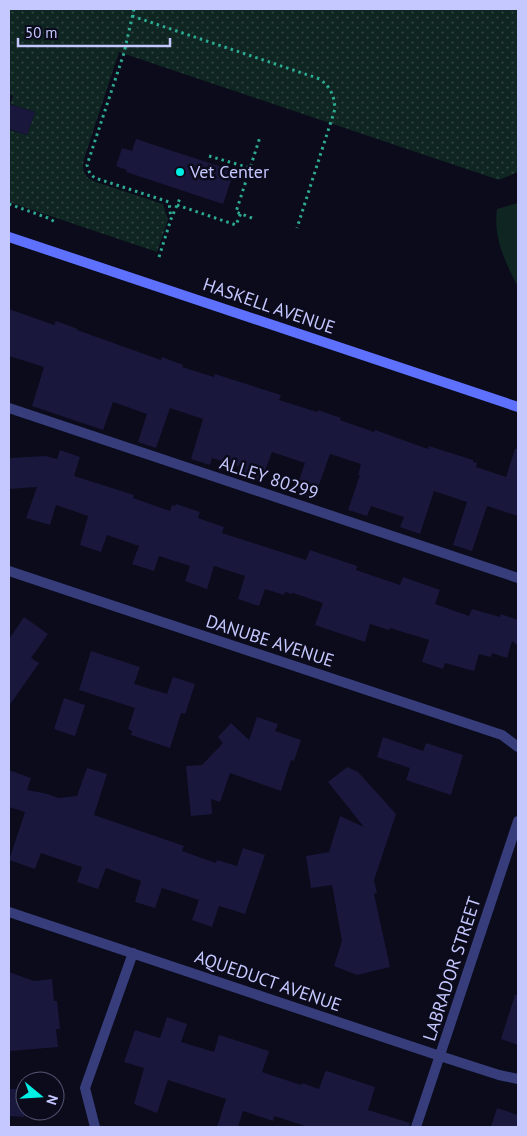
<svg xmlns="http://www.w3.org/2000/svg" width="527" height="1136" font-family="'PT Sans',sans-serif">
  <defs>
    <pattern id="grass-dots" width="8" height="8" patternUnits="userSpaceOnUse" patternTransform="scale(1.25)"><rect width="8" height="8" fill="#0e2521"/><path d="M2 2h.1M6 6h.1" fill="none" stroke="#304342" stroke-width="1.8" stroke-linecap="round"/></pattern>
  </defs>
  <rect width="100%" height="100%" fill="#0b0b1b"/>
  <!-- grass -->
  <path fill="url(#grass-dots)" d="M 9,9 L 518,9 L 518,172 L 499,180 L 119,52 L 84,159 C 82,170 83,175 93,181 L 163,204 L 168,220 L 157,252 L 9,202 L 9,124 L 12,125 L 10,130 L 27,135 L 35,112 L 10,104 L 13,96 L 9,94 Z"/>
  <!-- green -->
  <path fill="#0e2521" d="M 518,203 L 518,287 C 505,262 493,238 497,209 Z"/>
  <!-- building -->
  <path fill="#19173c" d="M 9,104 L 35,112 L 27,135 L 9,129 Z
    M 136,139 L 234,171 L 223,204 L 126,172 L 127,170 L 116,166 L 122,148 L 132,151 Z
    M 9,309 L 54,325 L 56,321 L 78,329 L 77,330 L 161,360 L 162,357 L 183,365 L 182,367 L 214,377 L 215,374 L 281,395 L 279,400 L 317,412 L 318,410 L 341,418 L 340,420 L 374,432 L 375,430 L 428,449 L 429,446 L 473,460 L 473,462 L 477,463 L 476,467 L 506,477 L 515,449 L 518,449 L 518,516 L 487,506 L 472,551 L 453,545 L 467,502 L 434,491 L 420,534 L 400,527 L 404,517 L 371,506 L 367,516 L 348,510 L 360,475 L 358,475 L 361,464 L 330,454 L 314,499 L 295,492 L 305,463 L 272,452 L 261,481 L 242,474 L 244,468 L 212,458 L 210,465 L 191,459 L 203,419 L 170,408 L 156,448 L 138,442 L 147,414 L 113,402 L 103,430 L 32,406 L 44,367 L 9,356 Z
    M 60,450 L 80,457 L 74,476 L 134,495 L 133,498 L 170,511 L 172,505 L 175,506 L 176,504 L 200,512 L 198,518 L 224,527 L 222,533 L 306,560 L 310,550 L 357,566 L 356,570 L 400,585 L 403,577 L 440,590 L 435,604 L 469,616 L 472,609 L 500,617 L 501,614 L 518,620 L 518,646 L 512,641 L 507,658 L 492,653 L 491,657 L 479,654 L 474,671 L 445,663 L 443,669 L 422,662 L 429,640 L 390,628 L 389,630 L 370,624 L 365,642 L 315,625 L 323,603 L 293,593 L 292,594 L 285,592 L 284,595 L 265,589 L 259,606 L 238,599 L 245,576 L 214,566 L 207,589 L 185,581 L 190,566 L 159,556 L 154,571 L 132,564 L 139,546 L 107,535 L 101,552 L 80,545 L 88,516 L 56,505 L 50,525 L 26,518 L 37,487 L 9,489 L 9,458 L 46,456 L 57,459 Z
    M 24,617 L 48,634 L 31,658 L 39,663 L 9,706 L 9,639 Z
    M 91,651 L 140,667 L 134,684 L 167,694 L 173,677 L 195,684 L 185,714 L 181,713 L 170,748 L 131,735 L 132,731 L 128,729 L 135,708 L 79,690 Z
    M 64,698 L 85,705 L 75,736 L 54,729 Z
    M 257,717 L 278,724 L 275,731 L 301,740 L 294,761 L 291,760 L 281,791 L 230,773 L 220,802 L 211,799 L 212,814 L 191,816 L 186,766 L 202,765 L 223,743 L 218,737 L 231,723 L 249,740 Z
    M 383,737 L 423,751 L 426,743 L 463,755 L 451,795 L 406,780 L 410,768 L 377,757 Z
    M 347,767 L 358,772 L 396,814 L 374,880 L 377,893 L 374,894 L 390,967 L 357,975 L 334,966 L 342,941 L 332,885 L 311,888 L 306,856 L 329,852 L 340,816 L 364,827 L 328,782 Z
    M 87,768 L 107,774 L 94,815 L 184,846 L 182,851 L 216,863 L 217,860 L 237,866 L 243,848 L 265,855 L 245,914 L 219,906 L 212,927 L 192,920 L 199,900 L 162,888 L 155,908 L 135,902 L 141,881 L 106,868 L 98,889 L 77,882 L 82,867 L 41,853 L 35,869 L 9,860 L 25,812 L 9,807 L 9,770 L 31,778 L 27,790 L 48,794 L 58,798 L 77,796 Z
    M 9,972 L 34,981 L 52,979 L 54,1001 L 57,1001 L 60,1029 L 56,1029 L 58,1047 L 9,1051 Z
    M 515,995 L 518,995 L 518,1045 L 501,1039 Z
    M 167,1017 L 187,1024 L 181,1042 L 214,1052 L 219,1035 L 269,1051 L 262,1072 L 301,1085 L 302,1083 L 319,1089 L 325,1072 L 327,1071 L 375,1087 L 368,1110 L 410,1123 L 409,1127 L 308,1127 L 274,1116 L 273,1121 L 243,1111 L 238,1127 L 217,1127 L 226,1099 L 168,1080 L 157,1113 L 134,1104 L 144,1068 L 124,1062 L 135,1030 L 160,1038 Z
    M 9,1089 L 24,1089 L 24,1117 L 9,1116 Z
    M 497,1108 L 518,1115 L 518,1127 L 491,1127 Z"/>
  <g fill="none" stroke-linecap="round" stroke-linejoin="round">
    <!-- path -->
    <path stroke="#2dab92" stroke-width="3" stroke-dasharray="2.5 4" stroke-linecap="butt" d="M 134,9 L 124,53 L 87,165 L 90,174 L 95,178 L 169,202 L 171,219
      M 132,16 L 320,79 C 331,88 334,95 335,109 L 297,228
      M 209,156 L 250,168
      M 9,204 L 48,218 L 57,223
      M 177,205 L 236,225 L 241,213
      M 252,218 L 236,212 L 260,137
      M 159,257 L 171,219 L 181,196"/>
    <!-- service -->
    <path stroke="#363d7a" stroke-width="10" d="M 9,408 L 518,578"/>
    <!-- minor -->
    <path stroke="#363d7a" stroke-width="10" d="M 9,571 L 502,735 L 518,747
      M 9,912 L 440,1056 L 499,1075 L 518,1079
      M 95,1127 L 85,1088 L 133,953
      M 416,1127 L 518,821"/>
    <!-- secondary -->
    <path stroke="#5d70fe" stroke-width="10" d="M 9,237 L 518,407"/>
  </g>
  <!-- markers -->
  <circle fill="#01efe5" stroke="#0b0b1b" stroke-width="2" cx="180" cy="172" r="5"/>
  <g text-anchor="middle" stroke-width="5" stroke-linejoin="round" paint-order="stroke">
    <!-- poi labels -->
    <g font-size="18" fill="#c5c7ff" stroke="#0b0b1b" text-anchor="start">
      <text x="190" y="178">Vet Center</text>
    </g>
    <!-- street labels -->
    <g font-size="18" fill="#c5c7ff" stroke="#0b0b1b">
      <text transform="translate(269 306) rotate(19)" y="6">HASKELL AVENUE</text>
      <text transform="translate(269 478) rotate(18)" y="6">ALLEY 80299</text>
      <text transform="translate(270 641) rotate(18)" y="6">DANUBE AVENUE</text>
      <text transform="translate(452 969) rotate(-72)" y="6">LABRADOR STREET</text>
      <text transform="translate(268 981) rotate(19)" y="6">AQUEDUCT AVENUE</text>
    </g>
  </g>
  <!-- border -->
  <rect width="527" height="1136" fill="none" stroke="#c5c7ff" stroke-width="20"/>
  <!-- north arrow -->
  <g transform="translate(40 1096) rotate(108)"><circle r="24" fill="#0b0b1b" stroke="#555676"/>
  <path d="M0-4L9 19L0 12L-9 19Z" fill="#01efe5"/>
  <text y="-8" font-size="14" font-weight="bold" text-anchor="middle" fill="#c5c7ff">N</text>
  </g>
  <!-- scale -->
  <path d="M18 38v8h152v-8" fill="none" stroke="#c5c7ff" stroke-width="2.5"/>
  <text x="25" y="38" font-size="15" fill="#c5c7ff" stroke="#0b0b1b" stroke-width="4" paint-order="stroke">50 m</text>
</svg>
